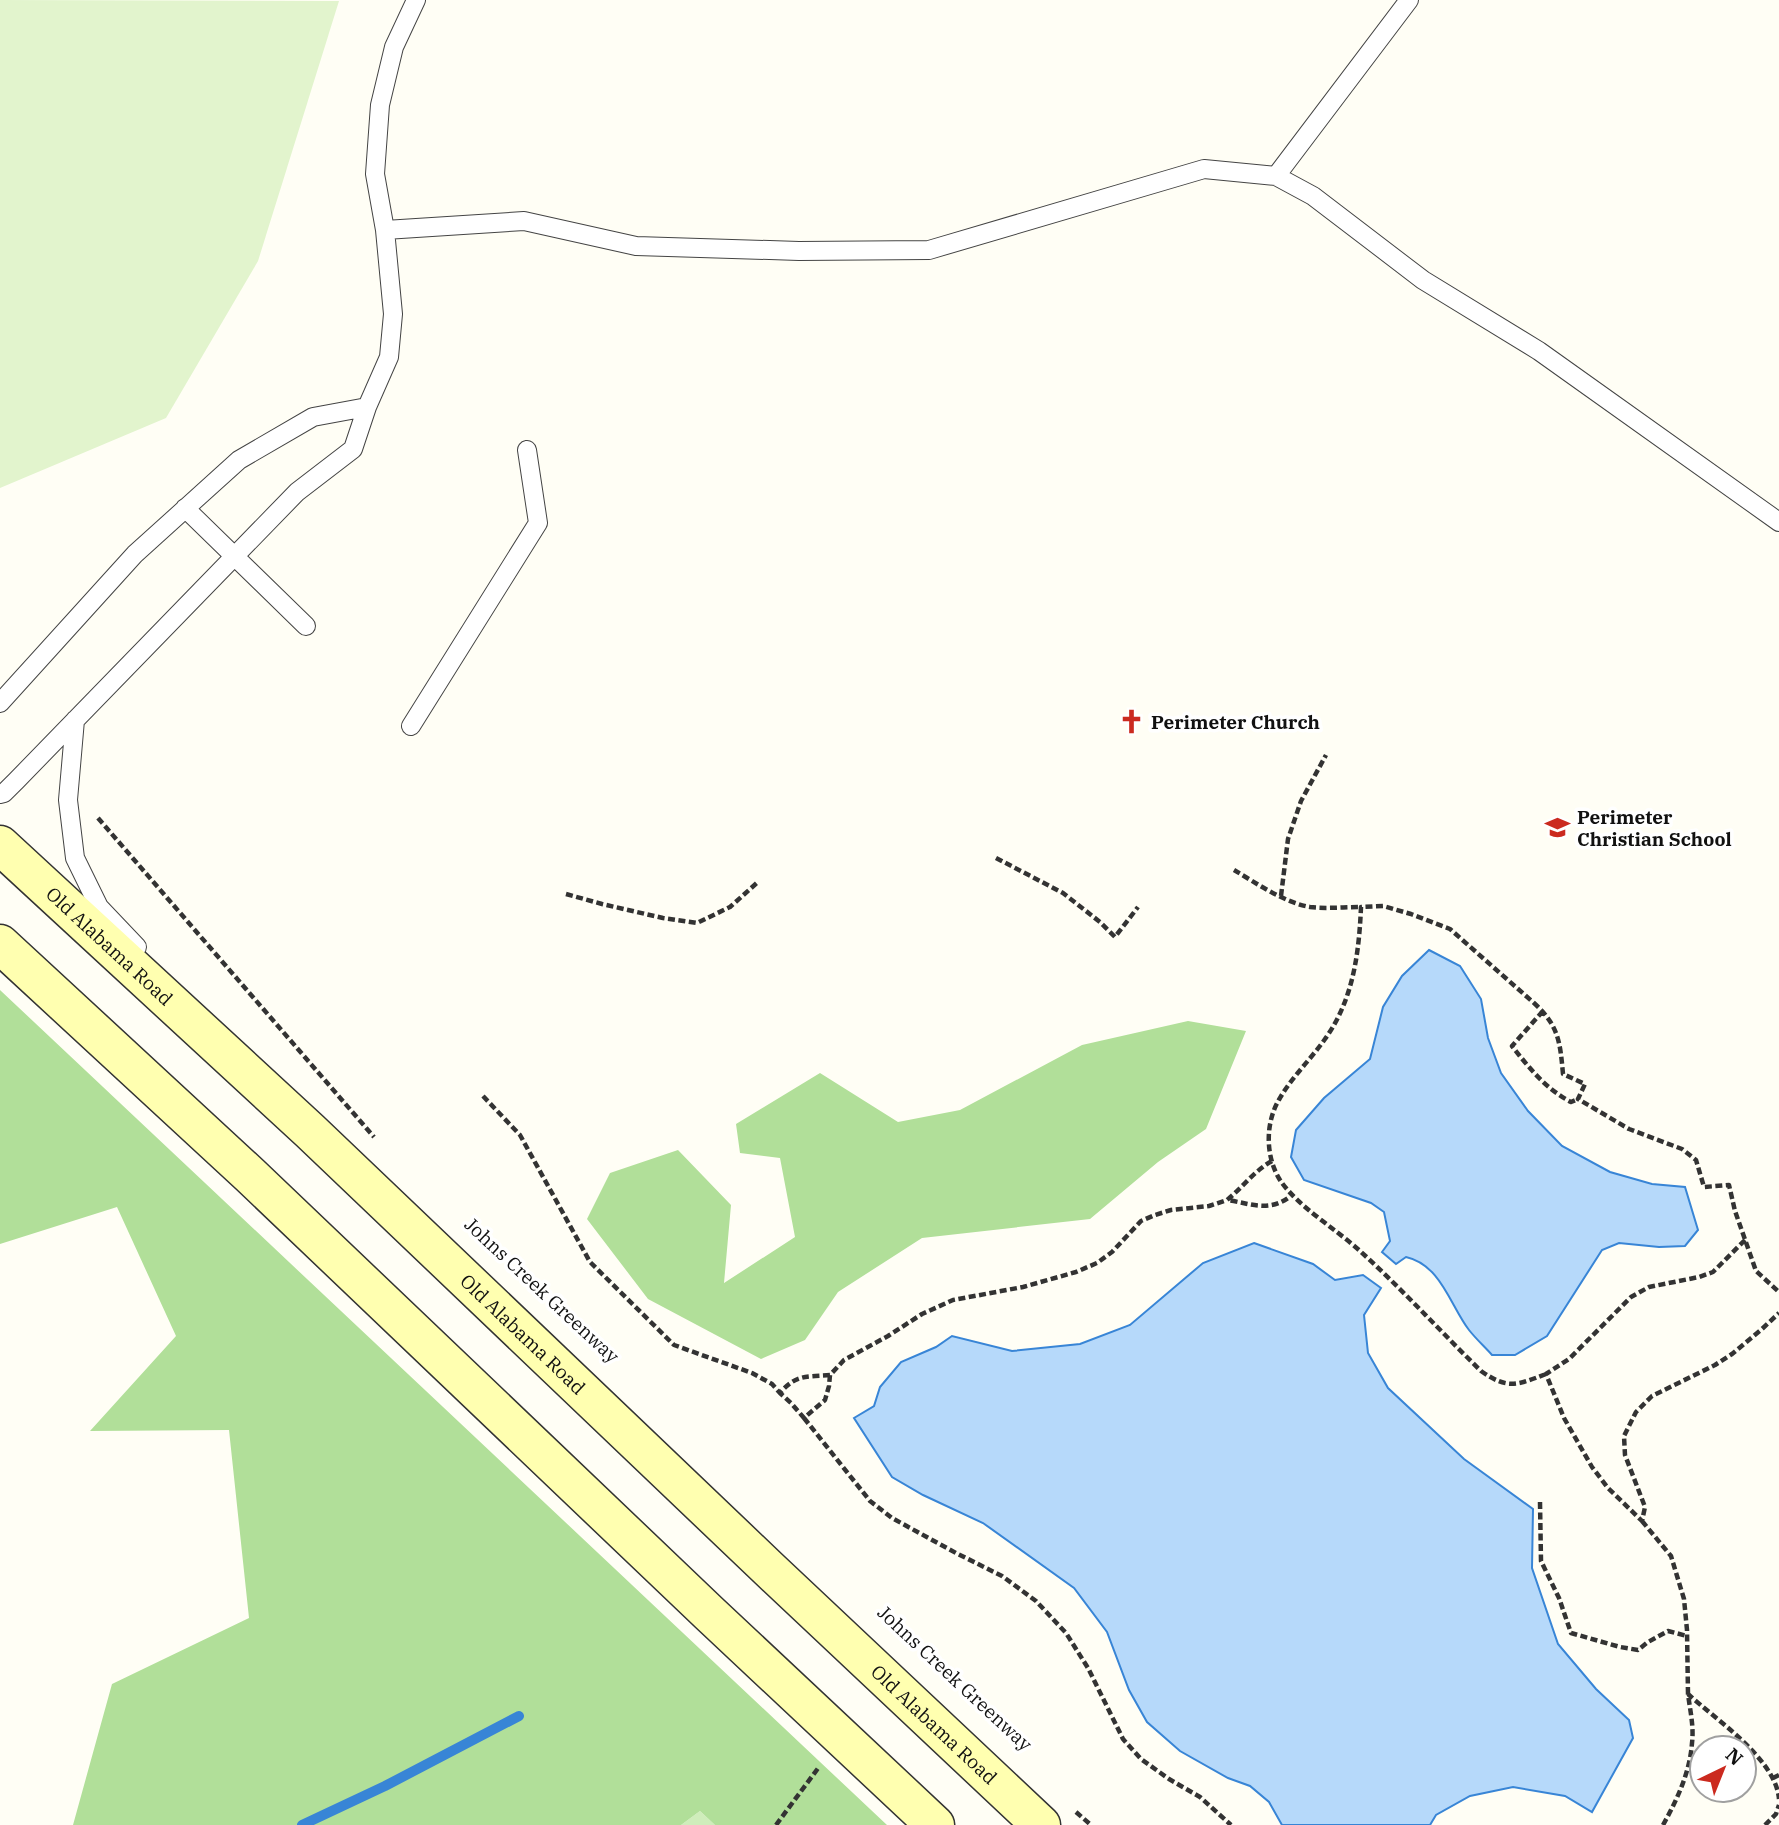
<svg xmlns="http://www.w3.org/2000/svg" width="1779" height="1825" font-family="'IBM Plex Serif',serif">
  <rect width="100%" height="100%" fill="#fffef5"/>
  <!-- green -->
  <path fill="#cfedbb" d="M 700,1811 L 715,1825 L 681,1825 Z"/>
  <!-- forest -->
  <path fill="#b1df99" d="M 0,990 L 887,1825 L 715,1825 L 700,1811 L 681,1825 L 73,1825 L 112,1684 L 249,1618 L 229,1430 L 90,1431 L 176,1336 L 117,1207 L 0,1244 Z
    M 1188,1021 L 1246,1031 L 1206,1129 L 1158,1162 L 1090,1219 L 922,1238 L 838,1292 L 805,1340 L 761,1359 L 648,1299 L 587,1219 L 610,1173 L 678,1150 L 731,1205 L 724,1283 L 795,1237 L 780,1158 L 740,1153 L 736,1124 L 820,1073 L 898,1122 L 960,1110 L 1082,1045 Z"/>
  <!-- pitch -->
  <path fill="#e2f4cd" d="M 0,0 L 339,1 L 258,261 L 166,418 L 0,488 Z"/>
  <!-- water -->
  <path fill="#b6d9fa" stroke="#3885d6" stroke-width="2" d="M 1429,950 L 1460,966 L 1481,999 L 1488,1038 L 1501,1073 L 1528,1111 L 1562,1146 L 1610,1172 L 1652,1184 L 1685,1187 L 1698,1230 L 1685,1246 L 1659,1247 L 1619,1243 L 1602,1250 L 1547,1336 L 1515,1355 L 1492,1355 C 1485,1347 1476,1339 1469,1330 C 1450,1305 1441,1265 1406,1257 L 1396,1264 L 1382,1252 L 1390,1241 L 1384,1212 L 1371,1203 L 1304,1180 L 1291,1157 L 1296,1130 L 1324,1098 L 1370,1059 L 1383,1007 L 1402,976 Z
    M 1254,1243 L 1313,1264 L 1335,1280 L 1363,1275 L 1381,1288 L 1364,1315 L 1368,1353 L 1388,1388 L 1464,1459 L 1533,1509 L 1532,1568 L 1558,1644 L 1596,1689 L 1629,1720 L 1633,1738 L 1592,1812 L 1565,1796 L 1513,1787 L 1470,1796 L 1436,1815 L 1430,1825 L 1282,1825 L 1269,1802 L 1250,1786 L 1228,1778 L 1180,1751 L 1147,1722 L 1129,1690 L 1107,1632 L 1074,1588 L 983,1523 L 923,1495 L 892,1477 L 854,1418 L 874,1406 L 880,1387 L 901,1362 L 936,1347 L 952,1336 L 1012,1351 L 1080,1344 L 1130,1325 L 1203,1263 Z"/>
  <g fill="none" stroke-linecap="round" stroke-linejoin="round">
    <!-- stream -->
    <path stroke="#3885d6" stroke-width="10" d="M 302,1825 L 385,1786 L 519,1716"/>
    <defs>
      <path id="lane" d="M 1276,176 L 1409,0
        M 385,230 L 375,174 L 380,105 L 394,47 L 416,0
        M 367,407 L 389,357 L 393,314 L 385,230 L 524,221 L 636,246 L 799,251 L 929,250 L 1204,169 L 1276,176 L 1313,196 L 1423,280 L 1539,351 L 1779,522
        M 185,508 L 306,626
        M 0,703 L 135,554 L 239,460 L 313,417 L 367,407 L 353,449 L 297,492 L 16,781 L 4,793 L 0,794
        M 75,720 L 68,800 L 75,858 L 99,907 L 137,947
        M 411,726 L 538,523 L 527,450"/>
      <g id="secondary">
        <path id="s1" d="M 0,845 L 310,1131 L 769,1569 L 1041,1825"/>
        <path d="M 0,944 L 250,1175 L 709,1613 L 935,1825"/>
      </g>
    </defs>
    <!-- lane casing -->
    <use href="#lane" stroke="#444" stroke-width="20"/>
    <!-- secondary casing -->
    <use href="#secondary" stroke="#333" stroke-width="41"/>
    <!-- path -->
    <path stroke="#333" stroke-width="4.5" stroke-dasharray="7 3.5" stroke-linecap="butt" d="M 98,818 L 374,1137
      M 996,858 L 1063,893 L 1100,922 L 1115,937 L 1138,907
      M 1234,870 C 1256,883 1285,903 1310,907 C 1327,909 1344,907 1361,907
      M 566,894 L 602,904 L 663,918 L 697,923 L 730,907 L 759,881
      M 1281,896 L 1288,839 L 1301,801 L 1326,755
      M 1543,1011 L 1512,1046 C 1529,1068 1546,1089 1571,1102 L 1578,1099
      M 483,1096 L 520,1135 L 590,1262 L 674,1345 L 752,1373 L 772,1384 L 780,1393
      M 1272,1161 C 1254,1171 1243,1187 1227,1200 C 1253,1204 1270,1213 1292,1195
      M 1745,1240 L 1713,1272 L 1699,1277 L 1649,1287 L 1631,1297 L 1569,1359 L 1546,1374 L 1564,1418 L 1592,1467 L 1608,1488 L 1642,1521 L 1645,1507 L 1625,1455 L 1624,1436 L 1636,1412 L 1652,1396 L 1715,1365 L 1732,1354 L 1762,1329 L 1779,1313
      M 1546,1374 C 1517,1385 1508,1390 1481,1371 C 1441,1332 1401,1288 1360,1251 C 1336,1229 1297,1206 1280,1180 C 1265,1156 1265,1122 1280,1098 C 1292,1077 1311,1059 1325,1039 C 1353,1000 1359,954 1361,907 L 1383,906 L 1411,914 L 1450,929 L 1534,1003 C 1559,1026 1560,1042 1563,1074 L 1585,1084 L 1578,1099 L 1629,1129 L 1682,1149 L 1696,1160 L 1704,1187 L 1729,1185 L 1735,1211 L 1756,1271 L 1779,1292
      M 830,1375 C 807,1377 796,1374 780,1393 L 791,1403 L 804,1418 L 825,1400 L 829,1386 L 830,1375 L 844,1360 L 888,1336 L 922,1314 L 953,1300 L 1023,1287 L 1076,1272 L 1097,1263 L 1112,1252 L 1141,1221 L 1155,1215 L 1171,1210 L 1209,1206 L 1227,1200
      M 804,1418 L 870,1501 L 892,1518 L 956,1553 L 1002,1576 L 1036,1601 L 1066,1633 L 1088,1668 L 1123,1739 L 1141,1759 L 1169,1779 L 1200,1797 L 1231,1825
      M 1540,1502 L 1541,1561 L 1559,1598 L 1571,1633 L 1620,1647 L 1638,1650 L 1648,1642 L 1668,1631 L 1687,1636
      M 1642,1521 L 1671,1556 L 1684,1599 L 1687,1630 L 1688,1694
      M 1773,1778 L 1779,1775
      M 1076,1812 L 1091,1825
      M 776,1825 L 819,1767
      M 1663,1825 C 1677,1800 1690,1772 1692,1743 C 1694,1726 1690,1710 1688,1694 C 1715,1719 1776,1759 1779,1799
      M 1765,1825 L 1776,1814 L 1779,1805"/>
    <!-- lane -->
    <use href="#lane" stroke="#fff" stroke-width="18"/>
    <!-- secondary -->
    <use href="#secondary" stroke="#ffffb0" stroke-width="38"/>
  </g>
  <!-- icons -->
  <defs>
    <symbol id="church-bare" viewBox="-9 -9 18 18"><path d="M-1.2-6h2.4v3.5h3.3v2.4h-3.3V6h-2.4V-.1h-3.3v-2.4h3.3Z" fill="#cb2a1f" stroke="#fff" stroke-width="2.5" paint-order="stroke"/></symbol>
    <symbol id="school-bare" viewBox="-9 -9 18 18"><path d="M0-5L7-2L0 1L-7-2ZM-4 1L0 2.5L4 1V4Q0 6-4 4Z" fill="#cb2a1f" stroke="#fff" stroke-width="2.5" paint-order="stroke"/></symbol>
  </defs>
  <g fill-rule="evenodd">
    <use href="#church-bare" x="1114" y="704" width="35" height="35"/>
    <use href="#school-bare" x="1540" y="810" width="35" height="35"/>
  </g>
  <g text-anchor="middle" stroke-width="7" stroke-linejoin="round" paint-order="stroke">
    <!-- poi labels -->
    <g font-size="19" font-weight="bold" fill="#111" stroke="#fff" text-anchor="start">
      <text x="1151" y="729">Perimeter Church</text>
      <text x="1577" y="824">Perimeter<tspan x="1577" dy="22">Christian School</tspan></text>
    </g>
    <!-- street labels -->
    <g font-size="19" fill="#111" stroke="#fff">
      <text dy="7" stroke="none"><textPath href="#s1" startOffset="149">Old Alabama Road</textPath></text>
      <text transform="translate(542 1290) rotate(43)" y="7">Johns Creek Greenway</text>
      <text dy="7" stroke="none"><textPath href="#s1" startOffset="716">Old Alabama Road</textPath></text>
      <text transform="translate(955 1678) rotate(43)" y="7">Johns Creek Greenway</text>
      <text dy="7" stroke="none"><textPath href="#s1" startOffset="1283">Old Alabama Road</textPath></text>
    </g>
  </g>
  <!-- north arrow -->
  <g transform="translate(1723 1769) rotate(43)"><circle r="33" fill="#ffffff" stroke="#a0a0a0" stroke-width="2"/>
  <path d="M0-5L12 26L0 18L-12 26Z" fill="#cb2a1f"/>
  <text y="-10" font-size="19" font-weight="bold" text-anchor="middle" fill="#111111">N</text>
  </g>
</svg>
